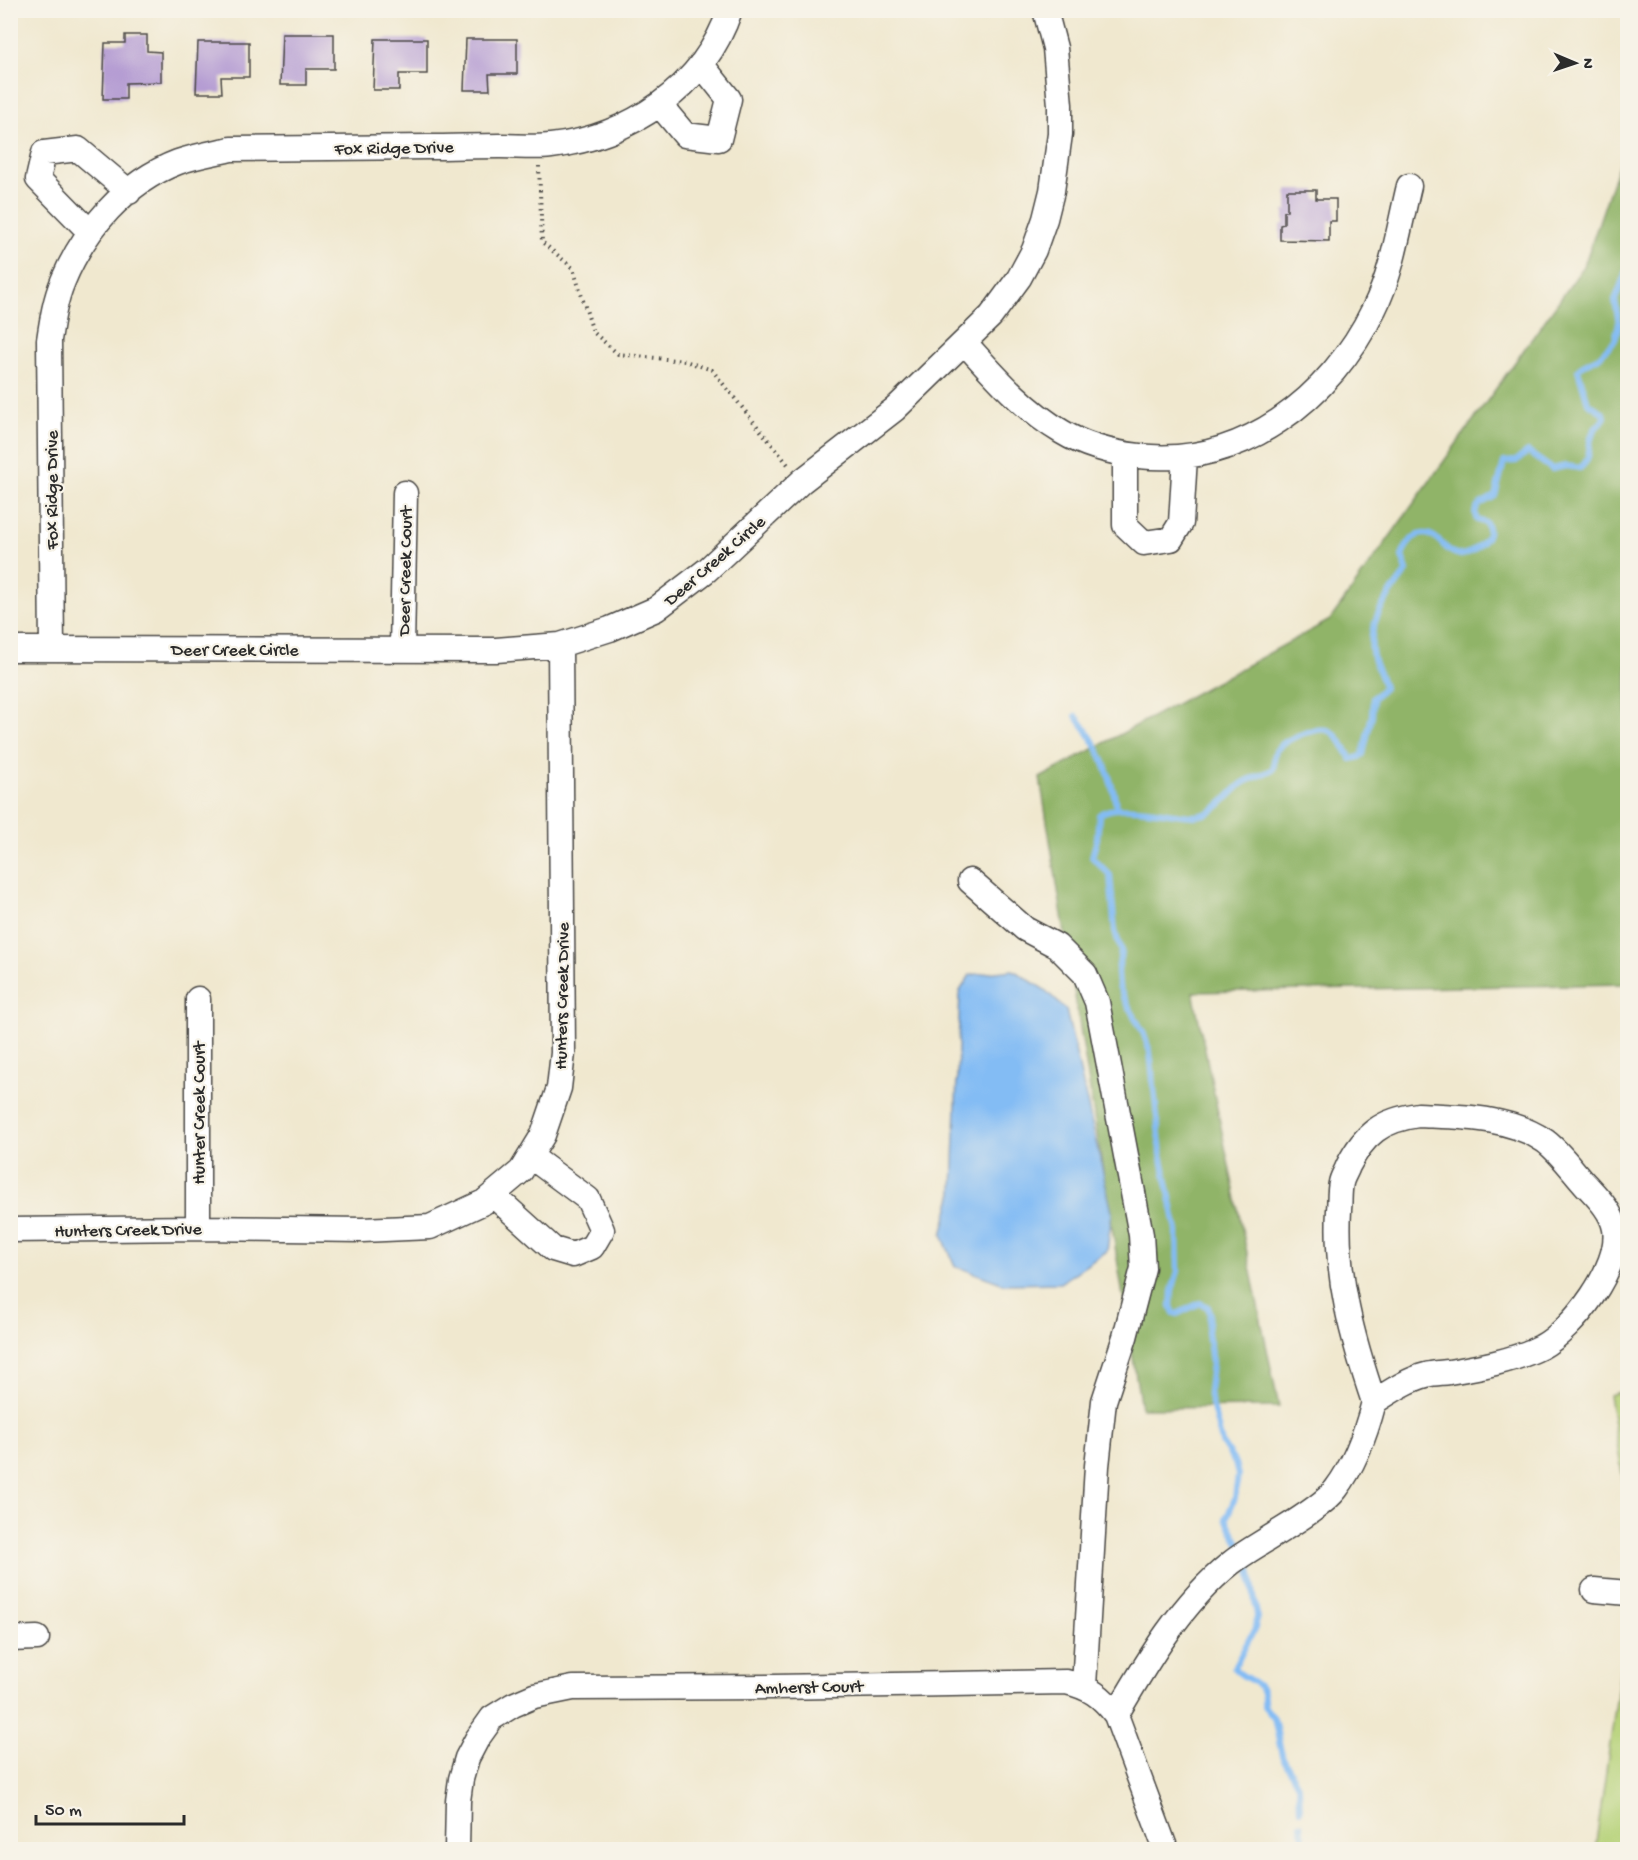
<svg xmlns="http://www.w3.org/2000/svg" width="1638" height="1860" font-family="'Gochi Hand',sans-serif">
  <rect width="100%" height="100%" fill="#f7f3e8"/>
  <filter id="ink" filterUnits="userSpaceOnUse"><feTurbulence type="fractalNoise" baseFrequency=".0167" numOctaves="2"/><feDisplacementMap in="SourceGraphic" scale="12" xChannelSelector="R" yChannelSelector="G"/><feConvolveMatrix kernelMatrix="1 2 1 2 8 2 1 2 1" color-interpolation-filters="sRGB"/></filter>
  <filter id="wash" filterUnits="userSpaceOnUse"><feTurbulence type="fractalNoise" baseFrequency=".008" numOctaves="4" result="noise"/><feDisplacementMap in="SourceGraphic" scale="24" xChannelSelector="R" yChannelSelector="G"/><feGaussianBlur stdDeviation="1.35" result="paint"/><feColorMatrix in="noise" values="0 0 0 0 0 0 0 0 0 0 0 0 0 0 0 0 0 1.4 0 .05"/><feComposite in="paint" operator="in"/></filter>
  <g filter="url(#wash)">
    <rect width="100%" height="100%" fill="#f0e8cf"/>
    <!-- green -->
    <path fill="#b6d278" stroke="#707e52" stroke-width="1.5" d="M 1627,1390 L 1628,1390 L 1627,1503 L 1609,1395 Z
      M 1627,1624 L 1627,1840 L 1607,1849 L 1595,1849 Z"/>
    <!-- forest -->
    <path fill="#90b468" stroke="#5e704a" stroke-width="1.5" d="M 1627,140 L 1627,984 L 1193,992 L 1279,1407 L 1141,1408 L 1040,778 L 1330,620 L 1584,266 Z"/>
    <!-- water -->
    <path fill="#83bcf4" stroke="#577490" stroke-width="1.5" d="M 1013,970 L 1045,990 L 1066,1010 L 1112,1212 L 1107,1251 L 1060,1283 L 1004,1284 L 955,1266 L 942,1235 L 953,1192 L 960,991 L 970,975 Z"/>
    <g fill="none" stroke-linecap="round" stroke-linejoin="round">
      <!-- stream -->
      <path stroke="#83bcf4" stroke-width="6" d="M 1076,716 C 1098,743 1111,774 1117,808
        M 1241,1547 L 1226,1519 L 1235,1498 L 1238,1475 L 1235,1463 L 1222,1443 L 1209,1392 L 1212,1362 L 1208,1332 L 1210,1313 L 1208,1307 L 1200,1303 L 1177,1314 L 1174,1313 L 1171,1306 L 1172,1291 L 1178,1271 L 1177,1231 L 1161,1154 L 1150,1052 L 1143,1032 L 1123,996 L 1119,986 L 1118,972 L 1121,951 L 1115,931 L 1110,875 L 1092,857 L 1097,839 L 1099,815 C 1116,800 1172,816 1195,816 C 1217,815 1227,795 1243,783 C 1253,777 1263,775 1273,769 C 1275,764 1273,756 1276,751 C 1283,739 1320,724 1332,732 C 1340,738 1346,750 1351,759 L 1360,757 L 1363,754 L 1372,715 L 1373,698 L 1384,688 C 1382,676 1375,668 1373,657 C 1365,622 1388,597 1407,571 L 1402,556 C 1406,547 1409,538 1419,535 C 1438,529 1443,553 1460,555 C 1468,556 1487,541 1488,533 C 1489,529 1488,527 1486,523 L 1477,520 C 1470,504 1485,503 1495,496 L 1504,462 L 1516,461 L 1528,452 L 1552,469 L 1566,466 L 1580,468 C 1593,458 1587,445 1593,432 C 1596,426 1602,423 1605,417 L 1602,412 L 1588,403 L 1578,370 L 1583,365 L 1599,357 L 1615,340 L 1619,323 L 1615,300 L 1628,267
        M 1249,1562 L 1257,1616 L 1255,1628 L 1234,1668 C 1247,1684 1266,1677 1264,1706 L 1274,1718 L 1282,1756 L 1299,1787 L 1300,1810
        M 1301,1825 L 1303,1838"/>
    </g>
    <g id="blocks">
      <!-- building -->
      <path fill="#b59dd3" d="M 282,34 L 334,34 L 334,69 L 306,69 L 306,85 L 280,85 Z
        M 125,35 L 147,35 L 147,51 L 161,52 L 161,82 L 126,83 L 126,99 L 103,99 L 105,43 L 125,43 Z
        M 375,39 L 427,39 L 427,74 L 399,74 L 399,90 L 373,90 Z
        M 466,39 L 517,39 L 517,74 L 489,74 L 490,90 L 464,90 Z
        M 198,42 L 249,42 L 249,77 L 221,77 L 222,93 L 196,93 Z
        M 1287,190 L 1316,190 L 1316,199 L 1336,199 L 1336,221 L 1329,221 L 1329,241 L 1280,240 L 1280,225 L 1284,224 L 1284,211 L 1287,211 Z"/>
    </g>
  </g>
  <g filter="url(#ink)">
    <use href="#blocks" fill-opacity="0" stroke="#494744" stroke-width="1.5"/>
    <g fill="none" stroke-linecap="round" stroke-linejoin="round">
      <defs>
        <path id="minor" d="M 660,105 L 685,135 L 719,139 L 729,99 L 701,64
          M 90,232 L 38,179 L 44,153 L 78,149 L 129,192
          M 965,343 C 995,376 1023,409 1062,432 C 1085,446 1113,453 1139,456 C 1242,468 1331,398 1374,309 C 1393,271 1399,227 1409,186
          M 1125,455 L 1125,525 L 1144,543 L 1171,539 L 1181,523 L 1185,457
          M 10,649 L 496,650 L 560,645 L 610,629 L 656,609 L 707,570 L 802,481 L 895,409 L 991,316 L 1019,278 L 1034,250 L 1045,219 L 1052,191 L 1060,134 L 1060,105 L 1055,48 L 1045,10
          M 52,649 L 49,340 C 52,320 55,300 63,281 C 84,230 125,182 178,162 C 195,156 213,153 231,149 C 297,148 362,148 428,147 C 452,147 476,146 500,146 C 517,146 534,148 551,146 C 629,137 704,88 730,10
          M 402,649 L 405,493
          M 970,881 L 1025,929 L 1057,946 L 1085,974 L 1097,1002 L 1141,1235 L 1143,1268 L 1125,1337 L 1104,1401 L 1097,1466 L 1084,1686
          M 1418,1115 C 1460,1117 1508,1116 1545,1141 C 1560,1152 1573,1171 1585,1184 C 1597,1197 1612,1211 1615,1229 C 1621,1267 1573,1330 1541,1347 C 1513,1361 1479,1367 1449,1372 C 1441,1373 1433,1373 1426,1375 C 1407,1380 1390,1392 1374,1402 C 1353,1340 1335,1277 1339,1210 C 1340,1201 1339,1192 1341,1183 C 1342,1177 1346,1172 1348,1166 C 1364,1134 1382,1120 1418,1115 Z
          M 493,1195 L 553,1249 L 573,1255 L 592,1247 L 602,1230 L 588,1199 L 530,1156
          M 198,1228 L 198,999
          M 10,1230 L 198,1228 L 362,1230 L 430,1227 L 484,1202 L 521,1171 L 543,1135 L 559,1088 L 563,1053 L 560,645
          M 1594,1590 L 1628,1593
          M 10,1639 L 37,1638
          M 1116,1715 C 1148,1660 1181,1603 1231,1563 C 1245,1552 1262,1543 1277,1533 C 1293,1523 1325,1504 1336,1489 C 1355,1464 1366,1433 1374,1402
          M 457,1850 L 458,1801 L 461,1779 L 467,1758 L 477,1739 L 492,1718 L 513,1705 L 534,1696 L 573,1688 L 774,1687 L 1066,1682 C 1089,1687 1102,1696 1116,1715 L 1166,1850"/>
      </defs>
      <!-- minor casing -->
      <use href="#minor" stroke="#494744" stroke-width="27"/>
      <!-- path -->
      <path stroke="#494744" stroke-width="4" stroke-dasharray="1.5 4.5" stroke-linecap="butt" d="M 539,166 L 542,242 L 573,268 L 593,332 L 618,354 L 685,361 L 712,370 L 790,467"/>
      <!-- minor -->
      <use href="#minor" stroke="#fff" stroke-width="24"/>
    </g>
  </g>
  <g text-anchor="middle" stroke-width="4.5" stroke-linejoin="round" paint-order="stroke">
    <!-- street labels -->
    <g font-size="18" fill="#2b2b2b" stroke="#f7f3e8">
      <text transform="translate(394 147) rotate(-1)" y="6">Fox Ridge Drive</text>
      <text transform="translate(51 490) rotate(-90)" y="6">Fox Ridge Drive</text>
      <text transform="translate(714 560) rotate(-41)" y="6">Deer Creek Circle</text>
      <text transform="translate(404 571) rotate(-89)" y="6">Deer Creek Court</text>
      <text x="235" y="655">Deer Creek Circle</text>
      <text transform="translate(561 996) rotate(-89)" y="6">Hunters Creek Drive</text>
      <text transform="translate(198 1113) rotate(-90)" y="6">Hunter Creek Court</text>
      <text transform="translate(128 1229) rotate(-1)" y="6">Hunters Creek Drive</text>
      <text transform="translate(809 1686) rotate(-1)" y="6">Amherst Court</text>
    </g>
  </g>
  <!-- margin -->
  <rect width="1638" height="1860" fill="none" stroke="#f7f3e8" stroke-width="36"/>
  <!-- north arrow -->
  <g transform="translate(1575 63) rotate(92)" stroke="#f7f3e8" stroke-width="4.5" paint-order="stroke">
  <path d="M0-4.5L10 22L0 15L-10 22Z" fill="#2b2b2b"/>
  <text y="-9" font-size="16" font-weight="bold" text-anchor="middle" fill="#2b2b2b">N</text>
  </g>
  <!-- scale -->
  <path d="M36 1815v9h148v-9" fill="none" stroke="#2b2b2b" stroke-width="3"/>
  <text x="45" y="1815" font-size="18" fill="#2b2b2b" stroke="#f7f3e8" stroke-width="4.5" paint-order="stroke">50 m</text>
</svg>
